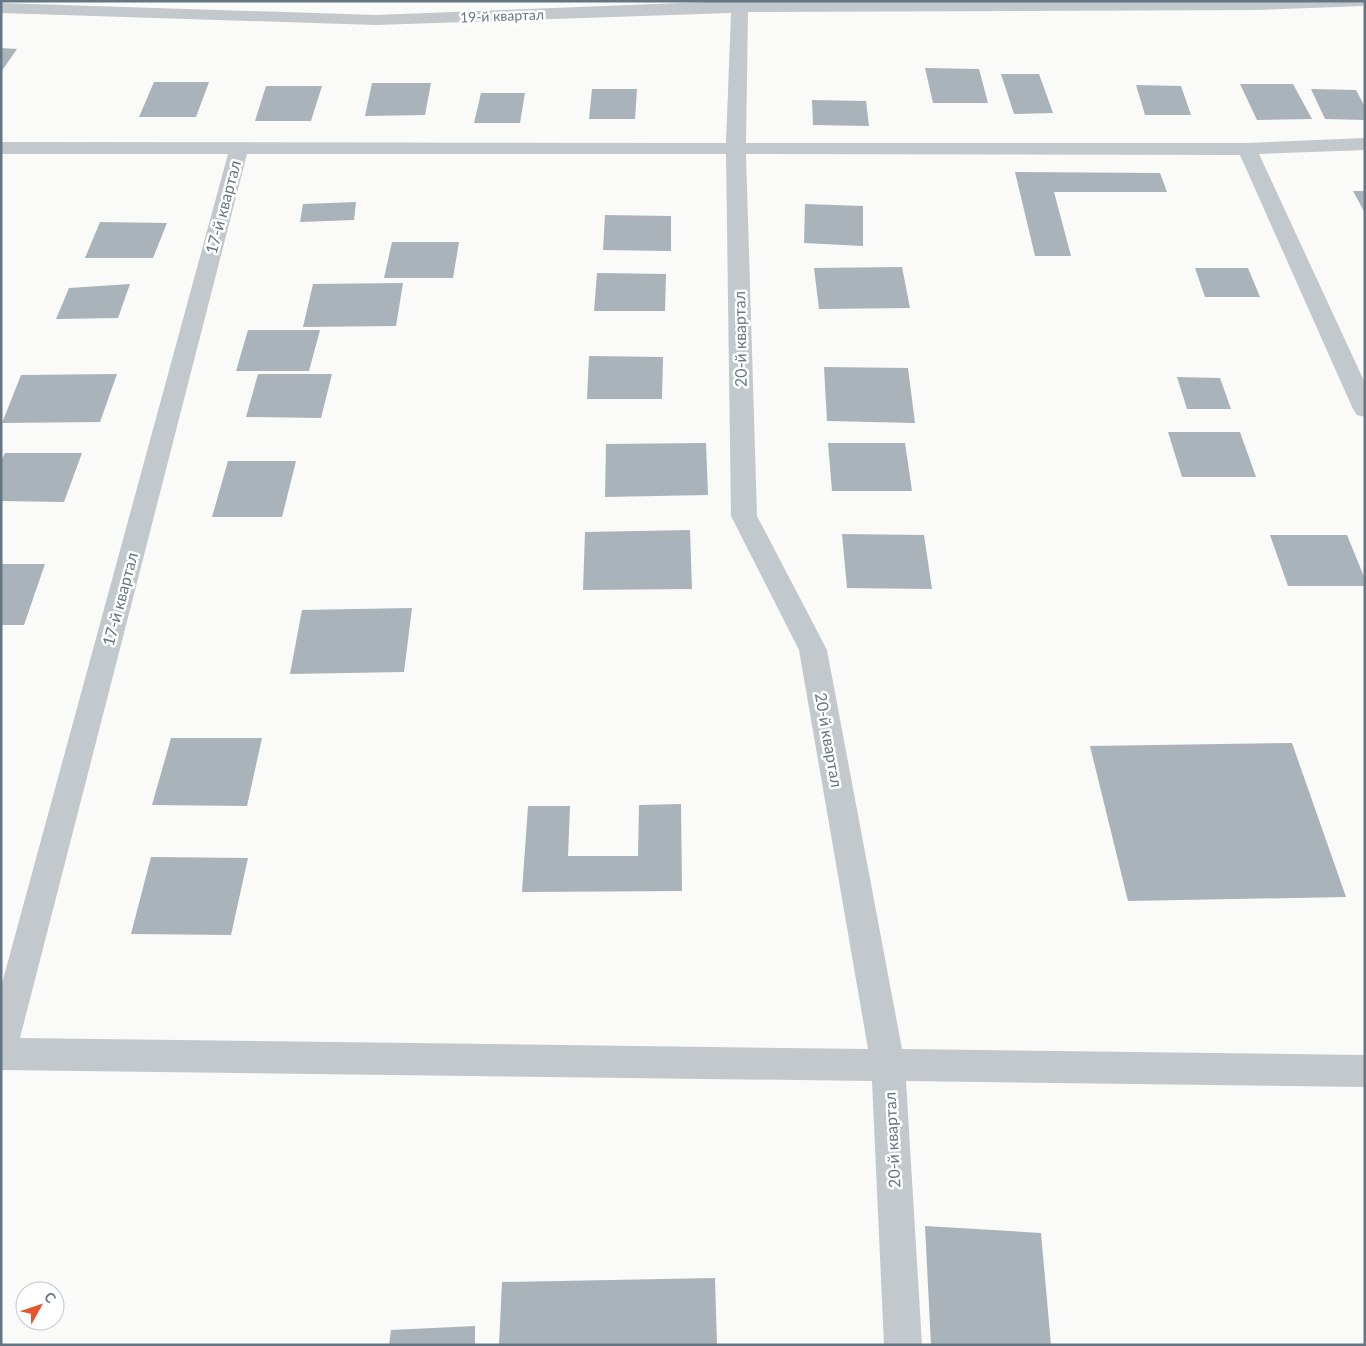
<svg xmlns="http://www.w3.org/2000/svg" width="1366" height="1346" font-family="Lato,sans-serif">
  <rect width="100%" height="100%" fill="#fafaf8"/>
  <!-- building -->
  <path fill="#aab3b9" d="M 1,48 L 17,49 L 1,72 Z
    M 925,68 L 979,69 L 988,103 L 933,103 Z
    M 1001,74 L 1039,74 L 1053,113 L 1014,114 Z
    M 154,82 L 209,82 L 196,117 L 139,117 Z
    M 372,83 L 431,83 L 425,115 L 365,116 Z
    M 1240,84 L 1293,84 L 1312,119 L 1257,120 Z
    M 1136,85 L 1181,86 L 1191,115 L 1145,115 Z
    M 266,86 L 322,86 L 311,121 L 255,121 Z
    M 592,89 L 637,89 L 635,119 L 589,119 Z
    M 1311,89 L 1356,90 L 1365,107 L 1365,120 L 1325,119 Z
    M 481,93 L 525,93 L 520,123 L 474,123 Z
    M 812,100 L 866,101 L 869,126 L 813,125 Z
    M 1015,172 L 1160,173 L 1167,192 L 1054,192 L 1071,256 L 1035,256 Z
    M 1353,191 L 1365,191 L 1365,213 Z
    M 356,202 L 354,220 L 300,222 L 303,204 Z
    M 805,204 L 863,206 L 863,246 L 804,243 Z
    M 605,215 L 671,216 L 671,251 L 603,250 Z
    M 100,222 L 167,223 L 153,258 L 85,258 Z
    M 392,242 L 459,242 L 453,278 L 384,278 Z
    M 902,267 L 910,308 L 819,309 L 814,268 Z
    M 1195,268 L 1248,268 L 1260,297 L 1205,297 Z
    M 597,273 L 666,274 L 665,311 L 594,311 Z
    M 403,283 L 396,326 L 303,327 L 313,284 Z
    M 130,284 L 118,318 L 56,319 L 69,288 Z
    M 248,330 L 320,330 L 309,371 L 236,371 Z
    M 589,356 L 663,357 L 662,399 L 587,399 Z
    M 824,367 L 908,368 L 915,423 L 827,421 Z
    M 117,374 L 100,422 L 2,423 L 21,375 Z
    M 258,374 L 332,374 L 321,418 L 246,417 Z
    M 1177,377 L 1220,378 L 1231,409 L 1187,409 Z
    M 1168,432 L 1240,432 L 1256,477 L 1182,477 Z
    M 706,443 L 708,495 L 605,497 L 606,444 Z
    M 828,443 L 905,443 L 912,491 L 832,491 Z
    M 5,453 L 82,453 L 64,502 L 1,501 L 1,461 Z
    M 228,461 L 296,461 L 282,517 L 212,517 Z
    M 690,530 L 692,589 L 583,590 L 585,532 Z
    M 842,534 L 924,535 L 932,589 L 847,588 Z
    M 1270,535 L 1347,535 L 1365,579 L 1365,586 L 1288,586 Z
    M 1,564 L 45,564 L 24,625 L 1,625 Z
    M 412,608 L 404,672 L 290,674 L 302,610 Z
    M 171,738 L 262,738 L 247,806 L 152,805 Z
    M 1292,743 L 1346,897 L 1128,901 L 1090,746 Z
    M 681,804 L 682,891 L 522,892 L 528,806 L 570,806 L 568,856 L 638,856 L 639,805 Z
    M 151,857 L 248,858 L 231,935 L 131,934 Z
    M 925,1226 L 1041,1233 L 1051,1345 L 931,1345 Z
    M 715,1278 L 717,1345 L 499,1345 L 502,1282 Z
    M 475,1326 L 475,1345 L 389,1345 L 391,1330 Z"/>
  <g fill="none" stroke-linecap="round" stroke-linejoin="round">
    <!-- street -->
    <path fill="#c3c8cc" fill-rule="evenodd" d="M 731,1 L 1365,1 L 1363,6 L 1257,10 L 748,12 L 746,143 L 1247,143 L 1365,138 L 1365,150 L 1259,154 L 1365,383 L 1365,417 L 1357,415 L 1353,409 L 1240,155 L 746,154 L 757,516 L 827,650 L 902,1049 L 1365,1055 L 1365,1087 L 906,1081 L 922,1345 L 884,1345 L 872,1081 L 1,1070 L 1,987 L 228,154 L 1,154 L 1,142 L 726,143 L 731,13 L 376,25 L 1,13 L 1,3 L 376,15 ZM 247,154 L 726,154 L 731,516 L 799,650 L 868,1049 L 20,1038 Z"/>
  </g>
  <g text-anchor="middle" stroke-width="5" stroke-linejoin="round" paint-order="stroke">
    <!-- far-street labels -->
    <g font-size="14" fill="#657683" stroke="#fff">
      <text transform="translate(502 16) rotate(-2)" y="5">19-й квартал</text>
    </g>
    <!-- street labels -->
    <g font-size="16" fill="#657683" stroke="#fff">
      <text transform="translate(223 207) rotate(-75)" y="6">17-й квартал</text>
      <text transform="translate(740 339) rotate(-91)" y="6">20-й квартал</text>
      <text transform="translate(120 599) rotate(-75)" y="6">17-й квартал</text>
      <text transform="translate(829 740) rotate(80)" y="6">20-й квартал</text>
      <text transform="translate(892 1140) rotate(-93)" y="6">20-й квартал</text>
    </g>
  </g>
  <!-- border -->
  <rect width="1366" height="1346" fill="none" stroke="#657683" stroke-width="5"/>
  <!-- north arrow -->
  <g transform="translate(40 1306) rotate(50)"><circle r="24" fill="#ffffff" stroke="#c1c8cd"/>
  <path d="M0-4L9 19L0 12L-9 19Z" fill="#e4572e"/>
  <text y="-8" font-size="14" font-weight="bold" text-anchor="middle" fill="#657683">С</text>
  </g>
</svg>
